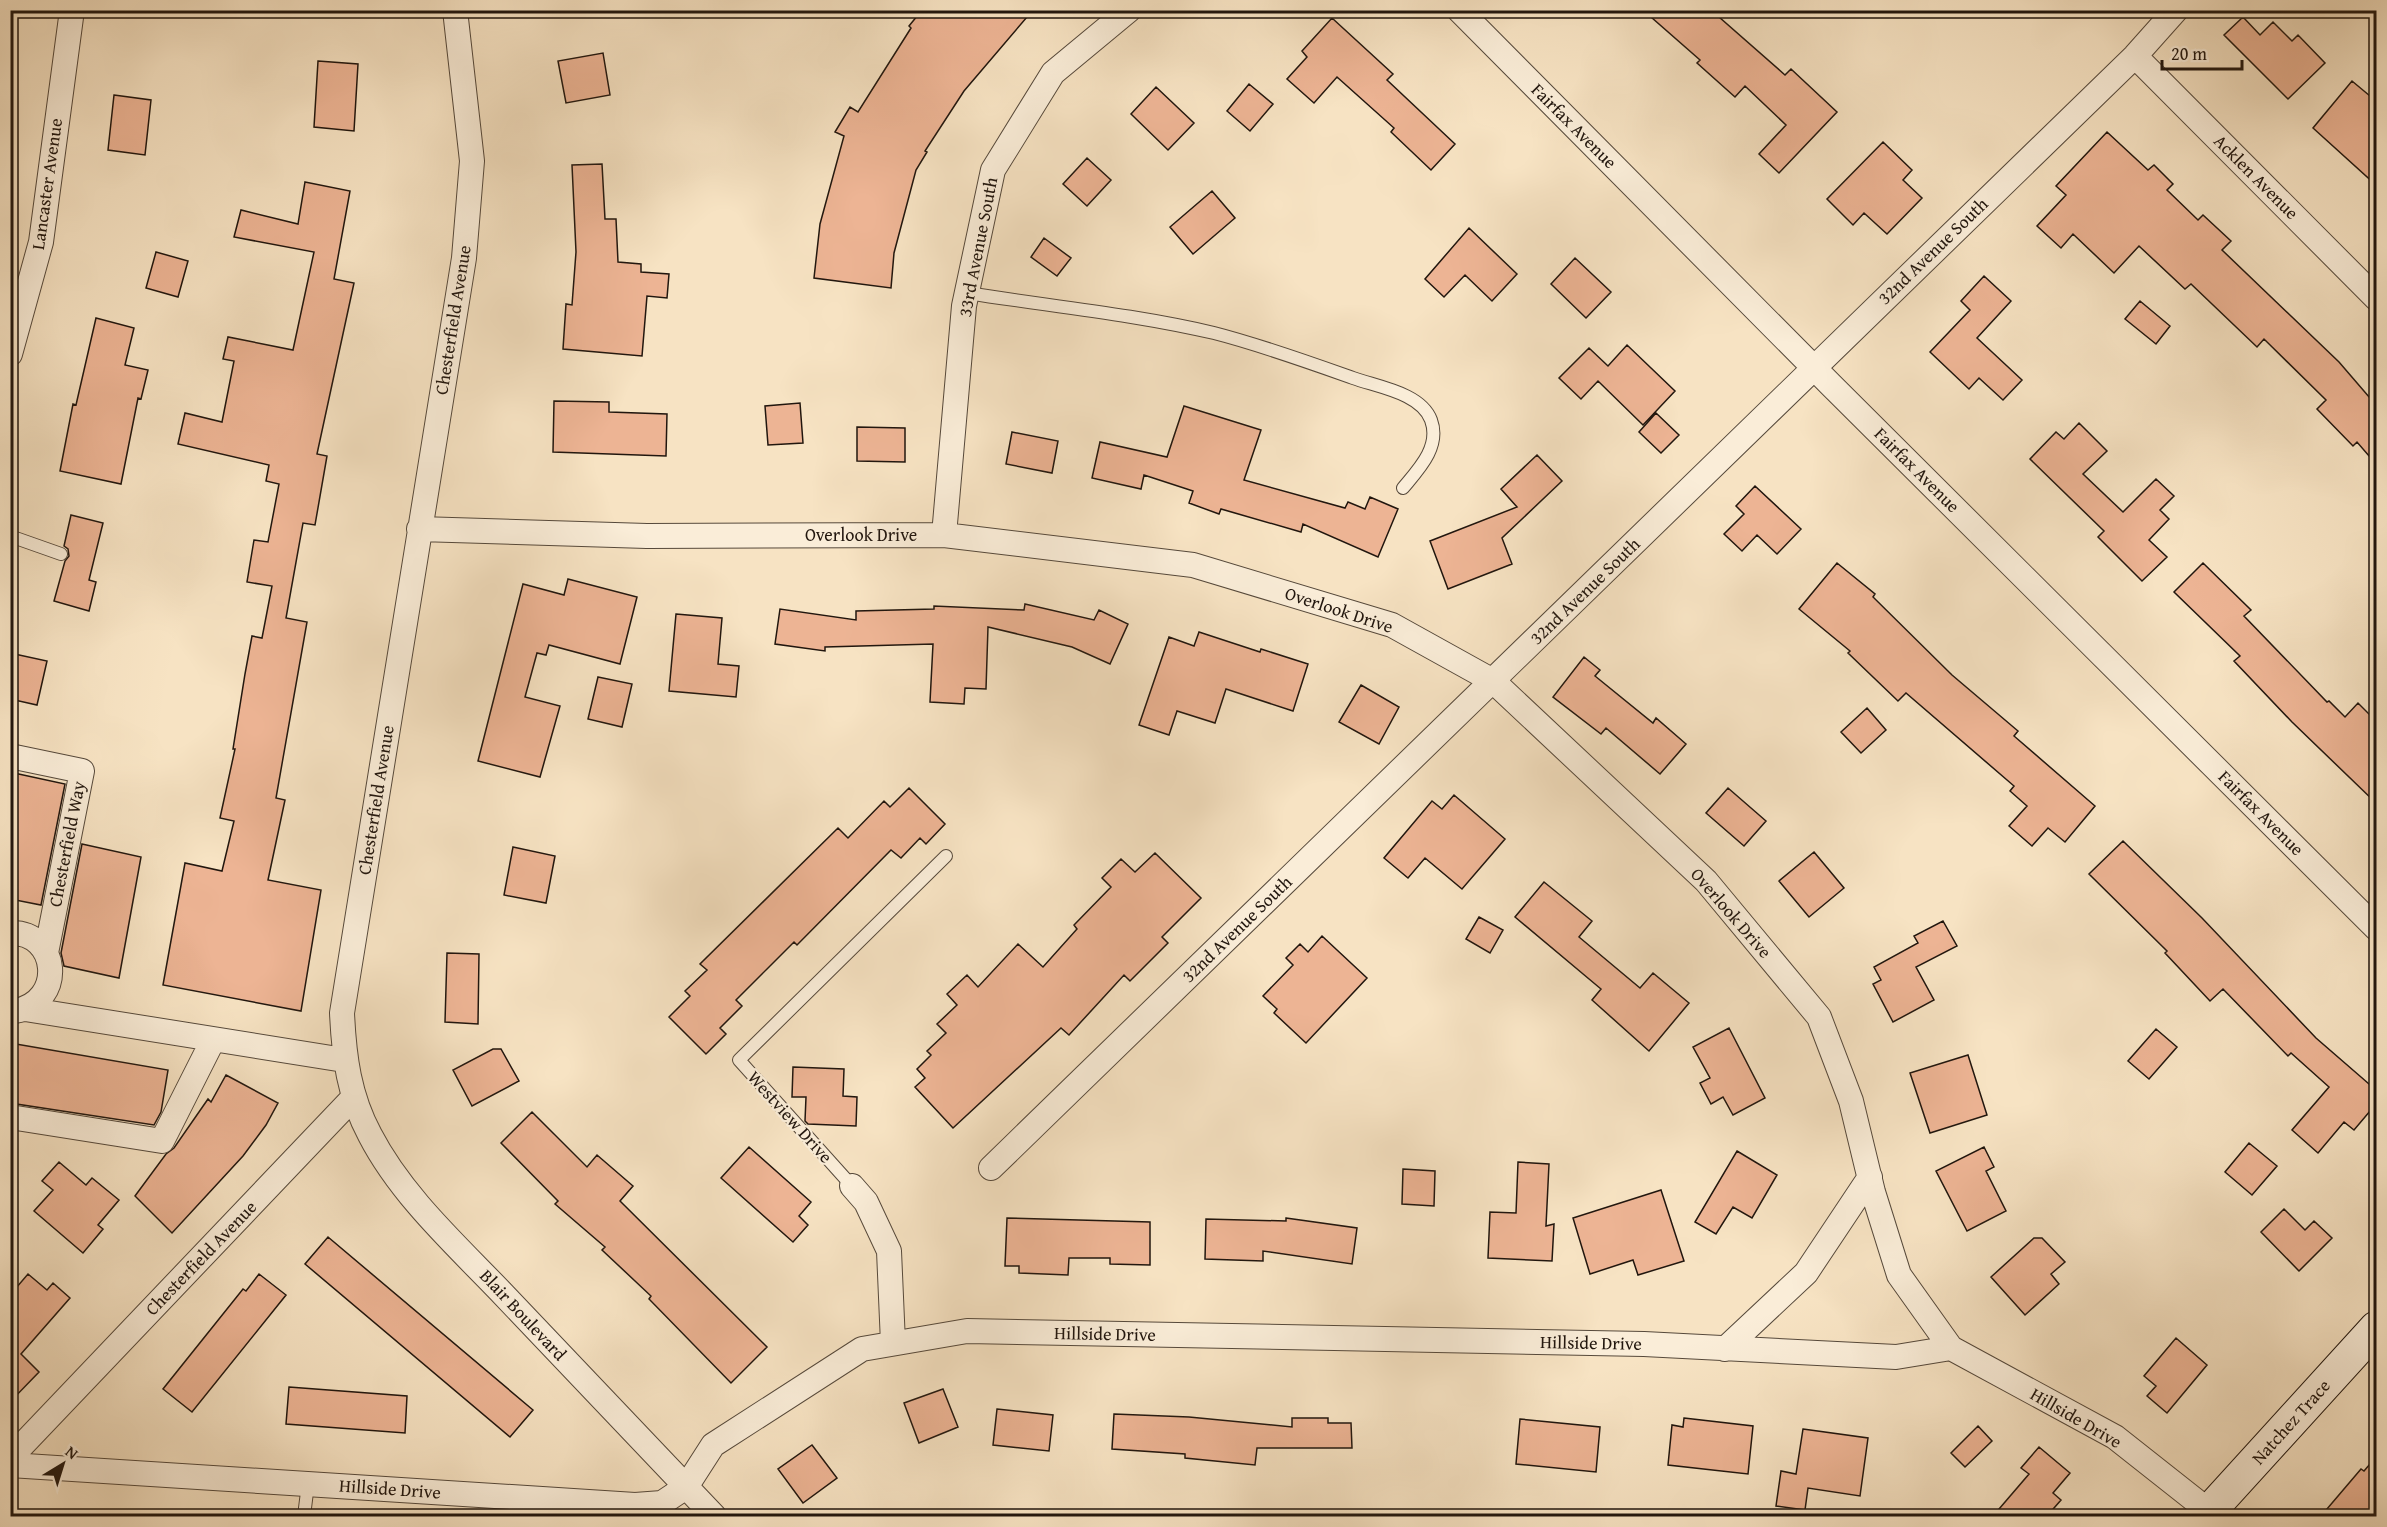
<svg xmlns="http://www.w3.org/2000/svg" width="2387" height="1527" font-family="'Gentium Book Plus',serif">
  <rect width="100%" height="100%" fill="#f7e3c3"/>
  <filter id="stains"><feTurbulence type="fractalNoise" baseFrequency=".00333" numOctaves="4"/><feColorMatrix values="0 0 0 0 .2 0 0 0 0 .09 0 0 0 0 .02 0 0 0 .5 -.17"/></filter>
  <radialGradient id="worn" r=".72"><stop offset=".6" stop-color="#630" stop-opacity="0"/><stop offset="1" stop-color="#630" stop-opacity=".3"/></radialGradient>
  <!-- building -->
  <path fill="#edb494" stroke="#21160e" stroke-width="1.5" d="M 922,10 L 1033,10 L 964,91 L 925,151 L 927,152 L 916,170 L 894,253 L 891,288 L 814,278 L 820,224 L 844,136 L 835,132 L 850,107 L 858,112 L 911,28 L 909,26 Z
    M 1643,10 L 1711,10 L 1785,75 L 1791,69 L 1837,112 L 1779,173 L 1759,154 L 1786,125 L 1745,86 L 1735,97 L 1697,63 L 1700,60 Z
    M 2243,17 L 2260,35 L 2273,22 L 2292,41 L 2298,35 L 2325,63 L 2288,99 L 2224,35 Z
    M 1332,18 L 1393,74 L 1387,80 L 1455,144 L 1431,170 L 1391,132 L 1394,128 L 1337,77 L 1314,103 L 1287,79 L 1307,57 L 1302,51 Z
    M 603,53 L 610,95 L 566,103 L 558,61 Z
    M 318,61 L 358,64 L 354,131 L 314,127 Z
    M 2352,81 L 2376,101 L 2376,185 L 2313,128 Z
    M 1249,84 L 1273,104 L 1250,131 L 1227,111 Z
    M 1156,87 L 1194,123 L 1168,150 L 1131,114 Z
    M 114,95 L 151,100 L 145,155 L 108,150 Z
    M 2107,132 L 2148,170 L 2154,165 L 2173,184 L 2167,190 L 2198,220 L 2203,215 L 2231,241 L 2222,250 L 2339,362 L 2376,405 L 2376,464 L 2357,442 L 2353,446 L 2317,409 L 2326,400 L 2264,339 L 2257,347 L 2191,284 L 2185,289 L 2139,246 L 2114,273 L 2073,234 L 2061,248 L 2037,226 L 2066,195 L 2056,186 Z
    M 1883,142 L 1912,170 L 1903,180 L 1922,198 L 1887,234 L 1864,213 L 1853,225 L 1827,199 Z
    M 1087,158 L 1111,180 L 1087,206 L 1063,184 Z
    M 602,164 L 605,219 L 616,219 L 618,262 L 641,264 L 641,272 L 669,274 L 667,298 L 647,296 L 642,356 L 563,349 L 566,304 L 572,305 L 576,252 L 572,165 Z
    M 305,182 L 350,191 L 334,279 L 354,283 L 317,454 L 327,456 L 315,525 L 303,523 L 286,618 L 307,622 L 276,798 L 285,800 L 268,880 L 321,890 L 301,1011 L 163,985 L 185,863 L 222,871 L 234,821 L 220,818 L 235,749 L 233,749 L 245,674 L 252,636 L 262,638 L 272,586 L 247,582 L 254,540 L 268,542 L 279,484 L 266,481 L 269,465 L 178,444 L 185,413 L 222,422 L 234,361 L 223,359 L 228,337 L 293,350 L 314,252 L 234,237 L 241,210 L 298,224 Z
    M 1212,191 L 1235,218 L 1193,254 L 1170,227 Z
    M 1469,228 L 1517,274 L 1492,301 L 1465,275 L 1444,297 L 1425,279 Z
    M 1044,238 L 1071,258 L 1057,276 L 1031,257 Z
    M 156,252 L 188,261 L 178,297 L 146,288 Z
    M 1575,258 L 1611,292 L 1586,318 L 1551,284 Z
    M 1984,276 L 2011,301 L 1977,338 L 2022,380 L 2003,400 L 1979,378 L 1969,389 L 1930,352 L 1970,310 L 1961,301 Z
    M 2140,301 L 2170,326 L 2156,344 L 2125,319 Z
    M 96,318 L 134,328 L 125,365 L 148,370 L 141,399 L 138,398 L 121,484 L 60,471 L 73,404 L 76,405 Z
    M 1627,345 L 1675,391 L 1643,425 L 1598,381 L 1581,399 L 1559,378 L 1589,348 L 1608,366 Z
    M 554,401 L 609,402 L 609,412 L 667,414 L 666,456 L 553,452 Z
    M 800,403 L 803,443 L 768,445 L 765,406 Z
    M 1184,406 L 1261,430 L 1244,480 L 1345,508 L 1348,502 L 1365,509 L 1370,497 L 1398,509 L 1378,557 L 1303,524 L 1301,532 L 1221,509 L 1219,514 L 1189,503 L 1193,491 L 1144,475 L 1141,489 L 1092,478 L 1100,442 L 1167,457 Z
    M 1656,413 L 1679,435 L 1661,453 L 1639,432 Z
    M 2079,423 L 2107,451 L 2083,474 L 2123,512 L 2156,479 L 2174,496 L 2160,510 L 2169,519 L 2149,540 L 2167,557 L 2142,581 L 2098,537 L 2104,531 L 2030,459 L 2056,432 L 2064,439 Z
    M 857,427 L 905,428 L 905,462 L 857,461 Z
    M 1012,432 L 1058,441 L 1052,473 L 1006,464 Z
    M 1537,455 L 1562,481 L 1502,538 L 1512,564 L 1448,589 L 1430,541 L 1517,507 L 1501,489 Z
    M 1755,486 L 1801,529 L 1777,554 L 1757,535 L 1742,551 L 1724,534 L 1744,514 L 1736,506 Z
    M 71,515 L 103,523 L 89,580 L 96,582 L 89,611 L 54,601 L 65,561 L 69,556 L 68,549 L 64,546 Z
    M 1837,563 L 1875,594 L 1873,597 L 1952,675 L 2018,731 L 2014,736 L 2095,806 L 2065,842 L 2048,828 L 2032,846 L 2009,826 L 2027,806 L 2010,791 L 2014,786 L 1906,693 L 1898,701 L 1848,653 L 1850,651 L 1799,609 Z
    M 2203,563 L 2251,610 L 2244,616 L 2327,702 L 2329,701 L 2345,717 L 2358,703 L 2376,721 L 2376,803 L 2292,722 L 2234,661 L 2240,656 L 2174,592 Z
    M 568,579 L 637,597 L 620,664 L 549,645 L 546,655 L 537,653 L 525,697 L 560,706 L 540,777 L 478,761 L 523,584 L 564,595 Z
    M 1025,604 L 1094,620 L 1099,610 L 1128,624 L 1110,664 L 1072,647 L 988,627 L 986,689 L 965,688 L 964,704 L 930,702 L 933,644 L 825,647 L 825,651 L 775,644 L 780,609 L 856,620 L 856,611 L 934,609 L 934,606 L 1024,610 Z
    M 676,614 L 722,618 L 718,664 L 739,666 L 736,697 L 669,691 Z
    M 1199,632 L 1260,652 L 1261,649 L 1308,664 L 1293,711 L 1226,689 L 1215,723 L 1177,711 L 1169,735 L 1139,725 L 1169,637 L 1194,646 Z
    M 10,653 L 47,661 L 37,705 L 10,699 Z
    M 1584,657 L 1600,670 L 1595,676 L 1653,723 L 1656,718 L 1686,744 L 1660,774 L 1606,728 L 1601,734 L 1553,697 Z
    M 598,677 L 632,684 L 622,727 L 588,719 Z
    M 1361,685 L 1399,707 L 1379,744 L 1339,722 Z
    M 1867,708 L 1886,730 L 1861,753 L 1841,732 Z
    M 14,773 L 65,784 L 41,905 L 10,899 L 10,786 Z
    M 909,788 L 945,824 L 926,844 L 920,838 L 901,858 L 891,850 L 797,945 L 794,942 L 736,1000 L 742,1006 L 720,1028 L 726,1034 L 706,1054 L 669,1017 L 690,996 L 685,991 L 707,970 L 700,964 L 838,828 L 848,838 L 884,801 L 890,807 Z
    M 1728,788 L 1766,821 L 1744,846 L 1706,813 Z
    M 1454,795 L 1505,839 L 1462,889 L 1425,858 L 1408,878 L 1384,858 L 1432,801 L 1442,809 Z
    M 2123,841 L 2202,918 L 2316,1038 L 2376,1090 L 2376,1104 L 2354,1130 L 2344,1122 L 2318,1153 L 2292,1130 L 2329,1087 L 2291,1053 L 2288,1056 L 2223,989 L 2210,1001 L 2165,953 L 2167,951 L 2089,874 Z
    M 82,844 L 141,857 L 119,978 L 64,966 L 61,953 Z
    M 513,847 L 555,856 L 546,903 L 504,895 Z
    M 1814,852 L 1844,888 L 1809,917 L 1779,881 Z
    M 1155,853 L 1201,898 L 1162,937 L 1168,943 L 1130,981 L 1124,975 L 1069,1035 L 1061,1028 L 953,1128 L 915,1087 L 925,1078 L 917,1069 L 931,1055 L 927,1051 L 946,1033 L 937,1024 L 957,1005 L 947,994 L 967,975 L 978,987 L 1018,944 L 1043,967 L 1077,929 L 1074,925 L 1111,887 L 1102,878 L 1121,859 L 1135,872 Z
    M 1544,882 L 1592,921 L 1579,937 L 1640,988 L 1653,973 L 1689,1003 L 1649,1051 L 1592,1000 L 1601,989 L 1515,917 Z
    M 1479,917 L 1503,930 L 1490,953 L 1466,939 Z
    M 1943,921 L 1957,946 L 1916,967 L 1934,1000 L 1893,1022 L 1873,984 L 1881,980 L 1874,967 L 1918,943 L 1914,936 Z
    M 1322,936 L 1367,978 L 1306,1043 L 1274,1013 L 1277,1009 L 1263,996 L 1293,965 L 1286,958 L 1300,944 L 1308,952 Z
    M 447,953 L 479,954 L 478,1024 L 445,1022 Z
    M 1729,1028 L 1765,1098 L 1733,1115 L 1723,1097 L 1711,1104 L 1700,1083 L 1710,1078 L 1693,1047 Z
    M 2156,1029 L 2177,1047 L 2149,1079 L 2128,1061 Z
    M 10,1043 L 168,1070 L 161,1112 L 154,1125 L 10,1103 Z
    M 493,1049 L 501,1049 L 519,1081 L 472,1106 L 453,1070 Z
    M 1968,1055 L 1987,1115 L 1930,1133 L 1910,1073 Z
    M 793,1067 L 844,1069 L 843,1096 L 857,1097 L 856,1126 L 808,1124 L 805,1121 L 806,1097 L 792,1097 Z
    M 226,1075 L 278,1103 L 266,1125 L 243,1156 L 172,1233 L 135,1196 L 166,1154 L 174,1148 L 208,1099 L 211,1102 Z
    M 532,1112 L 587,1167 L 597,1155 L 633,1186 L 620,1201 L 767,1347 L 731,1383 L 649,1299 L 651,1296 L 602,1250 L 605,1247 L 555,1204 L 558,1201 L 501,1143 Z
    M 2249,1143 L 2277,1166 L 2252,1195 L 2225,1172 Z
    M 749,1147 L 811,1202 L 799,1216 L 808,1225 L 793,1242 L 721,1178 Z
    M 1984,1147 L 1994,1167 L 1986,1171 L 2006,1211 L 1967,1231 L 1936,1171 Z
    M 1737,1151 L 1777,1175 L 1752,1218 L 1733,1207 L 1716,1234 L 1695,1222 Z
    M 59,1162 L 86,1185 L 92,1178 L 119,1200 L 98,1225 L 103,1229 L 83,1253 L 34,1211 L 53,1190 L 42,1181 Z
    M 1518,1162 L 1549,1164 L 1546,1226 L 1554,1224 L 1552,1261 L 1488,1258 L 1490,1212 L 1516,1213 Z
    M 1403,1169 L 1435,1171 L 1434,1206 L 1402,1204 Z
    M 1661,1190 L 1684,1261 L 1638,1275 L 1633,1260 L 1590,1274 L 1573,1218 Z
    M 2284,1209 L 2305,1230 L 2314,1221 L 2332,1238 L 2299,1271 L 2261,1232 Z
    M 1007,1218 L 1150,1222 L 1150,1265 L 1110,1264 L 1110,1258 L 1069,1258 L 1068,1275 L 1019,1273 L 1019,1266 L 1005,1266 Z
    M 1286,1218 L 1357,1228 L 1352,1264 L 1263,1251 L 1263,1261 L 1205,1259 L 1206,1219 L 1286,1221 Z
    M 328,1237 L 533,1410 L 510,1437 L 305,1264 Z
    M 2034,1238 L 2042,1238 L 2065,1262 L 2051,1274 L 2059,1284 L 2025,1315 L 1991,1277 Z
    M 28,1274 L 47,1290 L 53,1283 L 70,1298 L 21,1354 L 39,1372 L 10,1402 L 10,1295 Z
    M 259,1274 L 286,1295 L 192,1412 L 163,1389 L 243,1289 L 246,1291 Z
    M 2176,1338 L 2207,1365 L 2167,1413 L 2147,1396 L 2156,1386 L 2144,1376 Z
    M 289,1387 L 407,1396 L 405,1433 L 286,1424 Z
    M 943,1389 L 958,1427 L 919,1443 L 904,1403 Z
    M 997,1409 L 1053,1415 L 1049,1451 L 993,1445 Z
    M 1114,1414 L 1189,1417 L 1292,1427 L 1292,1418 L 1328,1418 L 1328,1423 L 1351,1423 L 1352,1448 L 1257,1448 L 1255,1465 L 1185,1458 L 1185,1454 L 1112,1449 Z
    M 1684,1418 L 1753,1426 L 1748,1474 L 1668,1465 L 1672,1425 L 1683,1427 Z
    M 1520,1419 L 1600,1427 L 1596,1472 L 1516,1464 Z
    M 1978,1426 L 1992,1441 L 1965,1467 L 1951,1453 Z
    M 1803,1429 L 1868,1438 L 1860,1496 L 1808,1488 L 1805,1510 L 1776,1506 L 1781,1471 L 1796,1474 Z
    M 812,1445 L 837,1478 L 803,1503 L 778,1469 Z
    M 2039,1447 L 2070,1473 L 2053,1493 L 2061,1500 L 2047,1516 L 1993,1516 L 2029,1474 L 2021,1468 Z
    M 2376,1457 L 2376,1516 L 2321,1516 L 2361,1469 L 2364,1471 Z"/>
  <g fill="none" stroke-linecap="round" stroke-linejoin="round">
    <defs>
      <path id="lane" d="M 967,293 C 1049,306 1133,314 1214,333 C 1261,345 1308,362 1353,378 C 1378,387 1421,393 1431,420 C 1441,447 1418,470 1403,488
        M 10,536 L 61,554
        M 852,1186 L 739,1060 L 946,856
        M 304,1516 L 308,1484"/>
      <path id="street" d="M 455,10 L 472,161 L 464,258 L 342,1013 C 344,1057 349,1096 370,1135 C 401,1195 455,1244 501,1292 C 572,1367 643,1442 714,1516
        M 1459,10 L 1831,385 L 2376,928
        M 2135,56 L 2376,298
        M 10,354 L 41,242 L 72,10
        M 419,529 L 647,536 L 944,535 L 1193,565 L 1392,625 L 1493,681 L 1706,881 L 1819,1017 L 1851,1101 L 1873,1192 L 1899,1275 L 1951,1348
        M 944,535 L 964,306 L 993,170 L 1053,73 L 1129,10
        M 10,756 L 82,771 L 46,953
        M 10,933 C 59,931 66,1002 15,1011
        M 25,1009 L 344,1060
        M 10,1117 L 162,1141 L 213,1040
        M 991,1168 L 2135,56 L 2176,10
        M 852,1186 L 866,1202 L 889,1251 L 893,1343
        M 1725,1349 L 1806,1273 L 1870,1177
        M 10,1458 L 353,1098
        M 10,1465 L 635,1505 L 662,1503 L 686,1487 L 713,1445 L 862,1349 L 967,1331 L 1644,1344 L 1896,1357 L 1951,1348 L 2115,1437 L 2215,1516"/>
      <path id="secondary" d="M 2205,1516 L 2376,1328"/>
    </defs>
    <!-- lane casing -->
    <use href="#lane" stroke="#56493b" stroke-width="14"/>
    <!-- street casing -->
    <use href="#street" stroke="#56493b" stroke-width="26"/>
    <!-- secondary casing -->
    <use href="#secondary" stroke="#21160e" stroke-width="35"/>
    <!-- lane -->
    <use href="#lane" stroke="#faedd8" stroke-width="12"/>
    <!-- street -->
    <use href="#street" stroke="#faedd8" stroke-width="24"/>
    <!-- secondary -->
    <use href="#secondary" stroke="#faedd8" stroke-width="33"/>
  </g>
  <g text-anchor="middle" stroke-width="4.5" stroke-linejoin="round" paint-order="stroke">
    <!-- street labels -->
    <g font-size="18" fill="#21160e" stroke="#faedd8">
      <text transform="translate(1574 126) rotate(45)" y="6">Fairfax Avenue</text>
      <text transform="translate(2256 177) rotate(45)" y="6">Acklen Avenue</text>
      <text transform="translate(47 184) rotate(-82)" y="6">Lancaster Avenue</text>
      <text transform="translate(978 247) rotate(-79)" y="6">33rd Avenue South</text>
      <text transform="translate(1933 251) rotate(-44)" y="6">32nd Avenue South</text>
      <text transform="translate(453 320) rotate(-81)" y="6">Chesterfield Avenue</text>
      <text transform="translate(1917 470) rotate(45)" y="6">Fairfax Avenue</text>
      <text x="861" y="541">Overlook Drive</text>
      <text transform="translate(1585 591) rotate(-44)" y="6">32nd Avenue South</text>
      <text transform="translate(1339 610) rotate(18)" y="6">Overlook Drive</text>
      <text transform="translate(376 800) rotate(-81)" y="6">Chesterfield Avenue</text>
      <text transform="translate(2261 813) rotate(45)" y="6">Fairfax Avenue</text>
      <text transform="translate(67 844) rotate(-79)" y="6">Chesterfield Way</text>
      <text transform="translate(1731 913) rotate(49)" y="6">Overlook Drive</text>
      <text transform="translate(1237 929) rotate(-44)" y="6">32nd Avenue South</text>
      <text transform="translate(790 1117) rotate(48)" y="6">Westview Drive</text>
      <text transform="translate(201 1258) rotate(-46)" y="6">Chesterfield Avenue</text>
      <text transform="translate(523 1315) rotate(47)" y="6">Blair Boulevard</text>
      <text transform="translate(1105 1334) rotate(1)" y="6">Hillside Drive</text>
      <text transform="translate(1591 1343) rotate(1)" y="6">Hillside Drive</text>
      <text transform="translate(2076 1418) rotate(30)" y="6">Hillside Drive</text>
      <text transform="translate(2291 1422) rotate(-48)" y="6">Natchez Trace</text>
      <text transform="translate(390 1489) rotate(4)" y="6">Hillside Drive</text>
    </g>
  </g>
  <!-- margin -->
  <rect width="2387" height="1527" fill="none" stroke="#f7e3c3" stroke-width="36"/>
  <rect x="12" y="12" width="2363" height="1503" fill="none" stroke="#21160e" stroke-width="3"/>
  <rect x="18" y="18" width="2351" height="1491" fill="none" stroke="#21160e" stroke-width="1.5"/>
  <!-- north arrow -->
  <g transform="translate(63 1464) rotate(38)" stroke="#faedd8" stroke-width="4.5" paint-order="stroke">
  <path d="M0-4.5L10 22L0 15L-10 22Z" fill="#21160e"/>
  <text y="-9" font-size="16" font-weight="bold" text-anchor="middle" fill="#21160e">N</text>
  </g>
  <!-- scale -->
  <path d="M2162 60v9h80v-9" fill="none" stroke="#21160e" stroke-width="3"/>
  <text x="2171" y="60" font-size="18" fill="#21160e" stroke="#faedd8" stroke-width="4.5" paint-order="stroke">20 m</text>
  <rect width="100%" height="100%" filter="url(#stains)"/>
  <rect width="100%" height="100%" fill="url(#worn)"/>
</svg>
